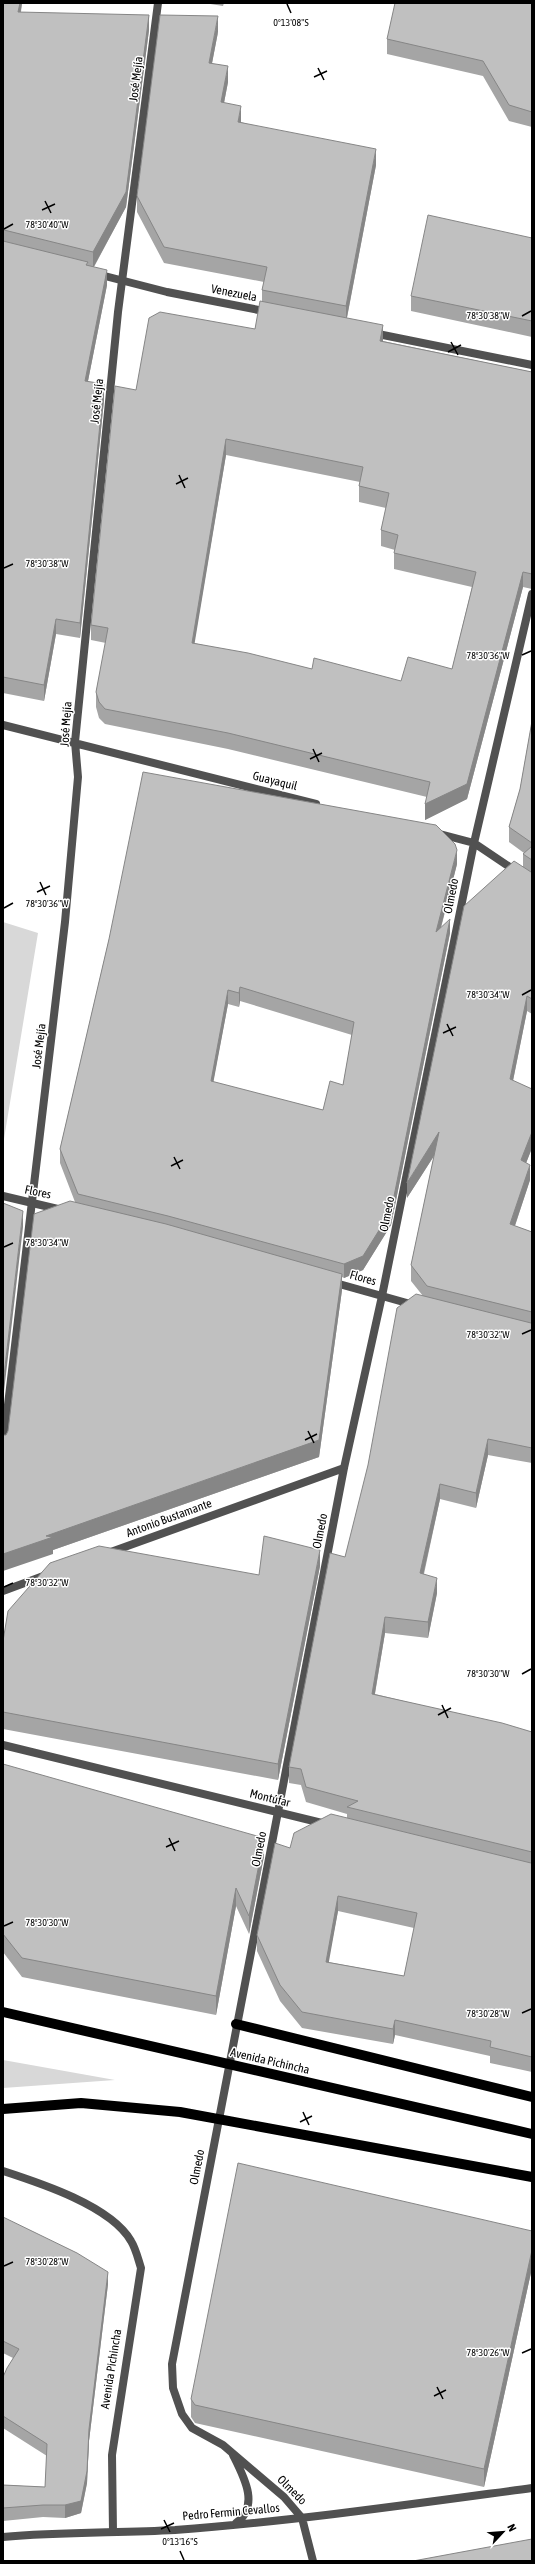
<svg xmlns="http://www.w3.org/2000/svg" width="535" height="2564" font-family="'Asap Condensed',sans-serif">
  <rect width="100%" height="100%" fill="#fff"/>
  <!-- green -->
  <path fill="#d8d8d8" d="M 3,922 L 38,933 L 3,1145 Z
    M 3,2060 L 115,2080 L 3,2088 Z"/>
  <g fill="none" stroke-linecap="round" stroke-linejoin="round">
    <!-- pedestrian -->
    <path stroke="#515151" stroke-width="8" d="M 382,1296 L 414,1305"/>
    <!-- minor -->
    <path stroke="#515151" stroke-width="8" d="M 97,274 L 167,292 L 269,312
      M 373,333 L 532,365
      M 3,1196 L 62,1210
      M 108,1553 L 344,1468
      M 3,1591 L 46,1575
      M 3,2171 C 40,2183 111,2206 131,2241 C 136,2249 138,2259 141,2268 L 112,2455 L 113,2532
      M 233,2455 C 244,2477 260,2506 236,2523
      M 3,2537 C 60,2532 118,2533 175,2530 C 295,2521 413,2504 532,2488
      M 313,2561 L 302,2518 L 284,2497 L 223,2445 L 192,2428 L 182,2414 L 173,2388 L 172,2364 L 344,1468 L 382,1296 L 332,1282"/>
    <!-- tertiary -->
    <path stroke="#515151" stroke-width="8" d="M 3,725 L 316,804
      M 436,833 L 474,843 L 532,882
      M 382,1296 L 474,843 L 532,594
      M 3,1447 L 65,922 L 78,777 L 75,742 L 118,312 L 158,3
      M 3,1745 L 326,1824"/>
    <!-- primary -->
    <path stroke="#000" stroke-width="10" d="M 3,2012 L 532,2134
      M 236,2024 L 532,2097
      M 3,2109 L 81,2103 L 180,2112 L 532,2177"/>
  </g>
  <!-- wall -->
  <path fill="#a5a5a5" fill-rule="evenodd" d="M 3,3 L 22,3 L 21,12 L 149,30 L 126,207 L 94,267 L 107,285 L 88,381 L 104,400 L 80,638 L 56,634 L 44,701 L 3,693 Z
    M 204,3 L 224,3 L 223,6 Z
    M 532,3 L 532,127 L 509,121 L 483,76 L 387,54 L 387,39 Z
    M 218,32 L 212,63 L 228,82 L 224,103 L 241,122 L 376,165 L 347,318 L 383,341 L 532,372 L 532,589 L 523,587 L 467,799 L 425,820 L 427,797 L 228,749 L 105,724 L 99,718 L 96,707 L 96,692 L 106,643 L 91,640 L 91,625 L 136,390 L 255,329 L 262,301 L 262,290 L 264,282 L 164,263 L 137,212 L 137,196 ZM 226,455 L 360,482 L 359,486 L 359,502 L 386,508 L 381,530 L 381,546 L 395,550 L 394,553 L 394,569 L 472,587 L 452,669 L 401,681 L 312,669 L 194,643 Z
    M 532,238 L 532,337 L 411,311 L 411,296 Z
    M 532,721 L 532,1014 L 527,1011 L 513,1081 L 532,1089 L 532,1148 L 526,1163 L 530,1180 L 515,1226 L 532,1232 L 532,1463 L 488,1455 L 476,1508 L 440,1499 L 424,1574 L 437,1593 L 428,1638 L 385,1633 L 375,1694 L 532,1732 L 532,2072 L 490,2063 L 490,2056 L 395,2035 L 393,2044 L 302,2028 L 280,2001 L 257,1951 L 257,1935 L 290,1848 L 347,1818 L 347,1814 L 306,1802 L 301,1785 L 289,1783 L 289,1767 L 345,1557 L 423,1296 L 411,1281 L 411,1265 L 434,1156 L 407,1198 L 523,867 L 523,854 L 524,853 L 509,842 L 509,827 L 520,789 ZM 338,1911 L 414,1928 L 404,1976 L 328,1962 Z
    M 457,864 L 441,928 L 450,933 L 391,1225 L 363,1270 L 344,1278 L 342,1277 L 342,1290 L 319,1457 L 53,1550 L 53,1554 L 6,1435 L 8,1431 L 75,1202 L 60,1163 L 60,1149 L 109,939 ZM 240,1001 L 352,1035 L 343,1085 L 323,1110 L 213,1082 L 228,1004 L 239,1007 Z
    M 320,1566 L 278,1780 L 3,1729 L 3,1641 L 259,1575 Z
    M 3,1764 L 264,1856 L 249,1934 L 236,1906 L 216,2015 L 22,1977 L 3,1952 Z
    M 3,2217 L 108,2284 L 89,2441 L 87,2483 L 81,2513 L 65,2518 L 43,2517 L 3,2521 L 3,2485 L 45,2487 L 47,2456 L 3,2428 L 3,2377 L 13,2358 L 3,2353 Z
    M 532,2231 L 532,2268 L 484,2487 L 195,2423 L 191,2417 L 191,2399 Z"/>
  <!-- shaded-wall -->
  <path fill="#868686" d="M 20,3 L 22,3 L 18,28 L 18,12 Z
    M 149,15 L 149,30 L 126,207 L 93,268 L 93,252 Z
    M 218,16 L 218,32 L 209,79 L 209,63 Z
    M 228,66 L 228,82 L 221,118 L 221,102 Z
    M 241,106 L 241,122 L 238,138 L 238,122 Z
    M 376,149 L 376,165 L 346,322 L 346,306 Z
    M 4,230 L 4,246 L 3,247 L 3,231 Z
    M 107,270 L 107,285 L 85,396 L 85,381 Z
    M 383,325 L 383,341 L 380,356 L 380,341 Z
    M 104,384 L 104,400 L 80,638 L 80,623 Z
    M 226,439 L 226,455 L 192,659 L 192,643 Z
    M 523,572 L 523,587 L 467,799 L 425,820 L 425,804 Z
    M 56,619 L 56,634 L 44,701 L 44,685 Z
    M 457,850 L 457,864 L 436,946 L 436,932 Z
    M 450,919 L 450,933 L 391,1225 L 363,1270 L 344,1278 L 344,1264 Z
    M 240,987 L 240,1001 L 239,1007 L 239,993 Z
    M 228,990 L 228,1004 L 211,1095 L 211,1081 Z
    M 527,996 L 527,1011 L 510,1095 L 510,1079 Z
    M 439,1132 L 439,1148 L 407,1198 L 407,1183 Z
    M 532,1132 L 532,1148 L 521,1176 L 521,1160 Z
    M 530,1165 L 530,1180 L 510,1240 L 510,1224 Z
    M 23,1211 L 23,1227 L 3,1400 L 3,1384 Z
    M 342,1274 L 342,1290 L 319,1457 L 53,1550 L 53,1554 L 3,1571 L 3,1554 L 46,1536 Z
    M 488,1439 L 488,1455 L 476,1508 L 476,1493 Z
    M 440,1484 L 440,1499 L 420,1589 L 420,1573 Z
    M 320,1550 L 320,1566 L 278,1780 L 278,1764 Z
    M 437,1578 L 437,1593 L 428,1638 L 428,1622 Z
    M 385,1617 L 385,1633 L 372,1710 L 372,1694 Z
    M 264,1838 L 264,1856 L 249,1934 L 249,1916 Z
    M 236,1888 L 236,1906 L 216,2015 L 216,1996 Z
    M 338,1896 L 338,1911 L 326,1978 L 326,1962 Z
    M 395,2020 L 395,2035 L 393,2044 L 393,2029 Z
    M 532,2250 L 532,2268 L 484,2487 L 484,2469 Z
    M 108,2272 L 108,2284 L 89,2441 L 87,2483 L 81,2513 L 65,2518 L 65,2505 L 89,2429 Z"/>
  <!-- building -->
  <path fill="#c0c0c0" stroke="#868686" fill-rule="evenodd" d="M 3,3 L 20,3 L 18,12 L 149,15 L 126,192 L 93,252 L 4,230 L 3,231 Z
    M 395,3 L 532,3 L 532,112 L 509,105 L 483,61 L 387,39 Z
    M 160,15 L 218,16 L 209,63 L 228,66 L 221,102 L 241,106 L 238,122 L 376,149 L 346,306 L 262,290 L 267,267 L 164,247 L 137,196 Z
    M 428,215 L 532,238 L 532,321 L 411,296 Z
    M 3,241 L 88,262 L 86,265 L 107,270 L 85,381 L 104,384 L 80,623 L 56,619 L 44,685 L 3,677 Z
    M 260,301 L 383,325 L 380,341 L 532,372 L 532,574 L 523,572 L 467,784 L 425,804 L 430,782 L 228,733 L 105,709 L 99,702 L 96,692 L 108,628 L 91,625 L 115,386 L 136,390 L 149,318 L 160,312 L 255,329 ZM 226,439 L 363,467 L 359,486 L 389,493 L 381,530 L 398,535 L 394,553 L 476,572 L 452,669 L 408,657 L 401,681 L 314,658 L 312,669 L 248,653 L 192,643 Z
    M 532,721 L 532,843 L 509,827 L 520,789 Z
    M 143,772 L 430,824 L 436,825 L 455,844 L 457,850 L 436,932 L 450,919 L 391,1211 L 363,1256 L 344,1264 L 168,1216 L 78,1194 L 60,1149 L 109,939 ZM 240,987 L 354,1022 L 343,1085 L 330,1081 L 323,1110 L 211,1081 L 228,990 L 239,993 Z
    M 532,846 L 532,860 L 523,854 Z
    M 514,861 L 531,872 L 532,871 L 532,999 L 527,996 L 510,1079 L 532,1089 L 532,1132 L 521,1160 L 530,1165 L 510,1224 L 532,1232 L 532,1312 L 427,1286 L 411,1265 L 439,1132 L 407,1183 L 464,906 Z
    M 70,1201 L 166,1224 L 342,1274 L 319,1440 L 46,1536 L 53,1537 L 3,1554 L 3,1435 L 6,1435 L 8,1431 L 34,1214 Z
    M 3,1203 L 23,1211 L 3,1384 Z
    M 416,1294 L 531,1323 L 532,1322 L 532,1448 L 488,1439 L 476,1493 L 440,1484 L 420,1573 L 437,1578 L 428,1622 L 385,1617 L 372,1694 L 502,1723 L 532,1732 L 532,1852 L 347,1807 L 358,1801 L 306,1787 L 301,1769 L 289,1767 L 330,1553 L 345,1557 L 368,1465 L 397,1308 Z
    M 264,1536 L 320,1550 L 278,1764 L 3,1712 L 3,1641 L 8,1611 L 50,1563 L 99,1546 L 259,1575 Z
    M 3,1764 L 264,1838 L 249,1916 L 236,1888 L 216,1996 L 22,1958 L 3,1934 Z
    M 331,1814 L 531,1863 L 532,1862 L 532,2057 L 490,2047 L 491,2041 L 395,2020 L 393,2029 L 302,2012 L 280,1985 L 257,1935 L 275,1843 L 290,1848 L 294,1833 ZM 338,1896 L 417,1913 L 404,1976 L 326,1962 Z
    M 238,2163 L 532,2231 L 532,2250 L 484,2469 L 195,2405 L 191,2399 Z
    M 3,2217 L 77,2253 L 108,2272 L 89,2429 L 87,2471 L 81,2501 L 65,2505 L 43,2505 L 3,2508 L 3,2485 L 45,2487 L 47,2444 L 3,2416 L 3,2377 L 7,2368 L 19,2349 L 3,2341 Z
    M 532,2539 L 532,2561 L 413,2561 Z"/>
  <!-- ticks -->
  <path fill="none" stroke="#000" stroke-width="1.5" d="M 287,4 L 291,13M 318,68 L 324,80M 314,77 L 327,71M 45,201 L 51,213M 42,210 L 55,204M 4,229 L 13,224M 522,316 L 531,311M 451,342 L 458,355M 448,352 L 461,345M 179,475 L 185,488M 176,484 L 188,478M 4,568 L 13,564M 522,655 L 531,651M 313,749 L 319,762M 310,759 L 322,753M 40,882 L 46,895M 37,892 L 50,886M 4,908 L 13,903M 522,995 L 531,990M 447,1024 L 453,1036M 443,1033 L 456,1027M 174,1157 L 180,1169M 171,1166 L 183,1160M 4,1247 L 13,1243M 522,1334 L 531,1330M 308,1431 L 314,1443M 305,1440 L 317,1434M 4,1587 L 13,1583M 522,1674 L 531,1669M 442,1705 L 448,1718M 438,1715 L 451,1708M 169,1838 L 175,1851M 166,1847 L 179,1841M 4,1926 L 13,1922M 522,2013 L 531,2009M 303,2112 L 309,2125M 300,2122 L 312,2116M 4,2266 L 13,2262M 522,2353 L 531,2349M 437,2387 L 443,2399M 434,2396 L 446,2390M 164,2520 L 170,2532M 161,2529 L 174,2523M 180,2551 L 184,2560"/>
  <g text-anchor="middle" stroke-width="3" stroke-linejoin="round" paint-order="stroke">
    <!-- street labels -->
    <g font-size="12" fill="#000" stroke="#fff">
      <text transform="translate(136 79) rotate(-83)" y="4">José Mejía</text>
      <text transform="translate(234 293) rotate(11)" y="4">Venezuela</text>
      <text transform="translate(97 401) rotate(-84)" y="4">José Mejía</text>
      <text transform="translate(66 724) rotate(-86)" y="4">José Mejía</text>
      <text transform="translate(275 781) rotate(14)" y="4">Guayaquil</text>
      <text transform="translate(451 896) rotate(-79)" y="4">Olmedo</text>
      <text transform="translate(39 1046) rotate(-83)" y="4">José Mejía</text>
      <text transform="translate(38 1192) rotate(12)" y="4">Flores</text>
      <text transform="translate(387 1214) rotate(-79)" y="4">Olmedo</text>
      <text transform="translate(363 1278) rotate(16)" y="4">Flores</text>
      <text transform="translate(169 1518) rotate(-20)" y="4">Antonio Bustamante</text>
      <text transform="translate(320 1531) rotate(-79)" y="4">Olmedo</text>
      <text transform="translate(270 1798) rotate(14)" y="4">Montúfar</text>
      <text transform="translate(259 1849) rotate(-79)" y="4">Olmedo</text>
      <text transform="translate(270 2061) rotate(13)" y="4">Avenida Pichincha</text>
      <text transform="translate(197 2167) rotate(-79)" y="4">Olmedo</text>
      <text transform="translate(111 2369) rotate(-81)" y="4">Avenida Pichincha</text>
      <text transform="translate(292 2490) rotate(45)" y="4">Olmedo</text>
      <text transform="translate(231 2512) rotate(-5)" y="4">Pedro Fermin Cevallos</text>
    </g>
  </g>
  <g font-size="10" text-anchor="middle" fill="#000" stroke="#fff" stroke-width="3" stroke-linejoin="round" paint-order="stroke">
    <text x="291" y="26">0°13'08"S</text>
    <text x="47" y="228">78°30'40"W</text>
    <text x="488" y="319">78°30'38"W</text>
    <text x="47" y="567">78°30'38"W</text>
    <text x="488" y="659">78°30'36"W</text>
    <text x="47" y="907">78°30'36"W</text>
    <text x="488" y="998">78°30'34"W</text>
    <text x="47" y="1246">78°30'34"W</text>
    <text x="488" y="1338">78°30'32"W</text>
    <text x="47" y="1586">78°30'32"W</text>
    <text x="488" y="1677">78°30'30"W</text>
    <text x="47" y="1926">78°30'30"W</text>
    <text x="488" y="2017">78°30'28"W</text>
    <text x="47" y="2265">78°30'28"W</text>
    <text x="488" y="2356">78°30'26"W</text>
    <text x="180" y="2545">0°13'16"S</text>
  </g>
  <!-- border -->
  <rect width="535" height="2564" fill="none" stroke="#000000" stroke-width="8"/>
  <!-- north arrow -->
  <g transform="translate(503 2532) rotate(64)" stroke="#ffffff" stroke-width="3" paint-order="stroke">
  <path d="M0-3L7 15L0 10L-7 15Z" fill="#000000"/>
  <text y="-6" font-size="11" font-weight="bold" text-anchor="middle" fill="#000000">N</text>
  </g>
</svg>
